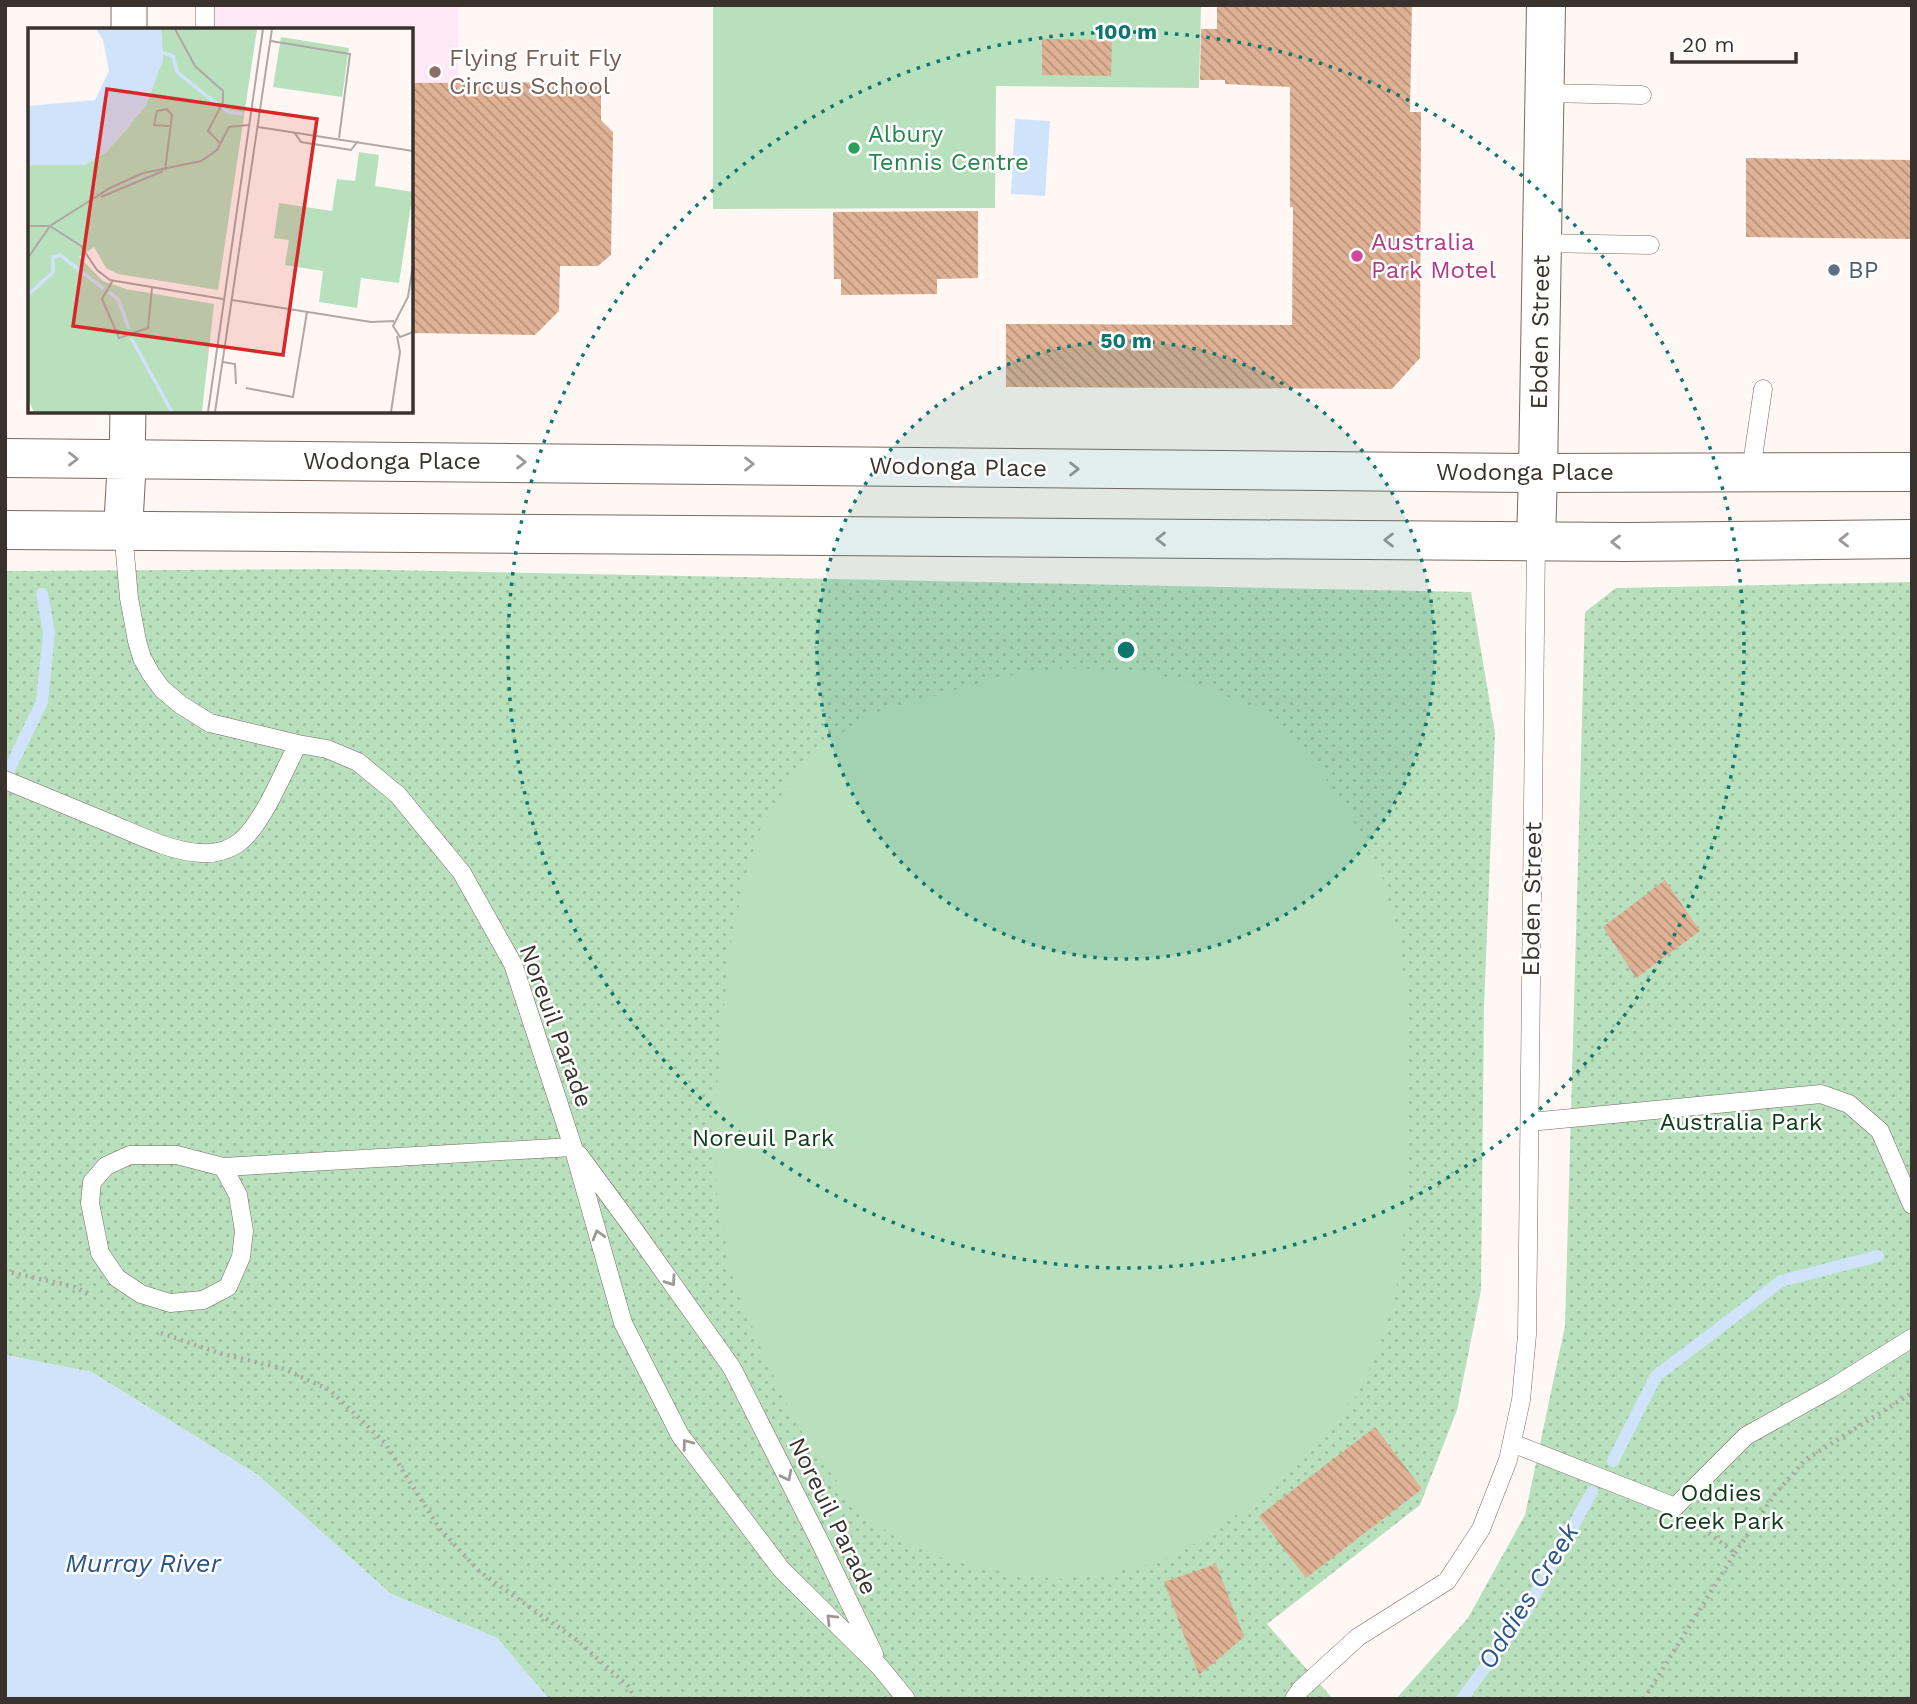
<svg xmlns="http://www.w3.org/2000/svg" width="1917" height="1704" font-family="'Work Sans',sans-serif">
  <defs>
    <pattern id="park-dots" width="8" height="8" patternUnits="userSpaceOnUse" patternTransform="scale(1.75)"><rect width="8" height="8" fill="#b8e0bc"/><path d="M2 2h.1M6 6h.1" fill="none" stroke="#9fc1a2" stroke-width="1.8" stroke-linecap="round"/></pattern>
    <pattern id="building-back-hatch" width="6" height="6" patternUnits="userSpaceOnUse" patternTransform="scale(1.75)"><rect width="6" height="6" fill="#e0b295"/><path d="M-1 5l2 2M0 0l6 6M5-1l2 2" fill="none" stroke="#b7917a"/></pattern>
  </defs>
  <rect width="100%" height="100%" fill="#fff7f3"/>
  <!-- education -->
  <path fill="#fee8f5" d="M 214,5 L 458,5 L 458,202 L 411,202 L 411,30 L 214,30 Z"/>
  <!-- park -->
  <path fill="url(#park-dots)" d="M 342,569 L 1471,592 L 1495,733 L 1484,1007 L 1481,1290 L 1457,1410 L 1420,1505 L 1267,1624 L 1333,1699 L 549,1699 L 497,1638 L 391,1594 L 258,1475 L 91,1372 L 5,1355 L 5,571 Z
    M 1912,582 L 1912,1699 L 1396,1699 L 1468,1618 L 1525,1515 L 1565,1326 L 1585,612 L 1616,588 Z"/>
  <!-- pitch -->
  <path fill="#b8e0bc" d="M 713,5 L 1201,5 L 1199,88 L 996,86 L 995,208 L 713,209 Z
    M 1065,668 L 1140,671 L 1202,685 L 1265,713 L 1313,760 L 1349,813 L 1382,876 L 1399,939 L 1407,999 L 1407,1203 L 1399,1277 L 1379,1348 L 1356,1396 L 1262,1497 L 1196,1543 L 1157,1563 L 1105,1574 L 1059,1579 L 1008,1573 L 947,1560 L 899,1540 L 860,1512 L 833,1476 L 795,1422 L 761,1349 L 731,1273 L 717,1193 L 715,1113 L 723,1015 L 732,933 L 757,835 L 784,790 L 815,755 L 846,730 L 880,711 L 1005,676 Z"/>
  <!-- water -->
  <path fill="#cfe3fb" d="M 1015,119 L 1050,121 L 1045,196 L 1011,194 Z
    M 5,1355 L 91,1372 L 258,1475 L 391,1594 L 497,1638 L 549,1699 L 5,1699 Z"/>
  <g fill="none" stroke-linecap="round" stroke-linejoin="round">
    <!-- stream -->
    <path stroke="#cfe3fb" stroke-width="12" d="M 5,778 L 42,702 L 49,632 L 42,594
      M 1613,1461 L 1656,1376 L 1781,1281 L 1878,1256
      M 1462,1699 L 1526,1611 L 1592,1492"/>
  </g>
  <!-- building -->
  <path fill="url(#building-back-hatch)" d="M 1217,5 L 1412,5 L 1410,112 L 1421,112 L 1420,358 L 1392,389 L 1006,387 L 1006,324 L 1292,325 L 1293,207 L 1290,207 L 1290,87 L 1225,84 L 1225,80 L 1200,80 L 1201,29 L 1217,29 Z
    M 1042,39 L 1112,40 L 1111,76 L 1042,75 Z
    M 601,82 L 601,120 L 613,132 L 611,255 L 598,266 L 560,266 L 559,311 L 535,335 L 411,333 L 411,83 Z
    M 1746,158 L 1912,160 L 1912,239 L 1746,237 Z
    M 978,211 L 978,278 L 937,279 L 937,294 L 841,295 L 841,279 L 834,279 L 833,212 Z
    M 1665,880 L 1700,931 L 1636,978 L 1603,927 Z
    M 1375,1427 L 1422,1489 L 1306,1578 L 1259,1516 Z
    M 1216,1564 L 1244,1637 L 1199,1675 L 1164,1582 Z"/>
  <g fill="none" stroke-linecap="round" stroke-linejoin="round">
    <defs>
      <path id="service" d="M 205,30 L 205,5
        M 1544,93 L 1642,95
        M 1541,243 L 1650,245
        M 1751,471 L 1763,389
        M 123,531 L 129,598 L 137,641 L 142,658 L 151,674 L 162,689 L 181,705 L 210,723 L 298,744 L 327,749 L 358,762 L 398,795 L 462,873 L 513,964 L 573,1147 L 623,1323 L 680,1435 L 781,1569 L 880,1667 L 906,1699
        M 5,780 C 42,795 78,810 114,825 C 140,836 173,852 201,853 C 215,854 230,850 241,841 C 264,821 283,772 298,744
        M 1530,1122 L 1821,1094 L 1849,1104 L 1880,1131 L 1912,1205
        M 579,1155 L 635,1231 L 732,1368 L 821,1544 L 874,1654
        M 223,1167 L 238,1195 L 244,1231 L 241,1257 L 228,1287 L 203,1300 L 170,1303 L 141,1294 L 117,1278 L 100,1253 L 90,1203 L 92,1182 L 106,1166 L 130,1155 L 177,1155 L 223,1167 L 573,1147
        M 1512,1443 L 1675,1507 L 1746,1436 L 1832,1388 L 1912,1338
        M 1294,1699 L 1301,1689 L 1358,1637 L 1447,1581 L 1481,1529 L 1508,1460 L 1521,1400 L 1527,1335 L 1536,542"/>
      <path id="minor" d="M 129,30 L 129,5
        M 127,459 L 128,411"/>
      <path id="tertiary" d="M 1538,473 L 1546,5"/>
      <path id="secondary" d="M 5,458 L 1538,473 L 1912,472
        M 5,530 L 1625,542 L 1912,539
        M 123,531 L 127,459
        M 1536,542 L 1538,473"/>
    </defs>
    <!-- service casing -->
    <use href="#service" stroke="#7a6a60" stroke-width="19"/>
    <!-- minor casing -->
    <use href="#minor" stroke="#7a6a60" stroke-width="37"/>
    <!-- tertiary casing -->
    <use href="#tertiary" stroke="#7a6a60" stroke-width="40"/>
    <!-- secondary casing -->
    <use href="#secondary" stroke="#7a6a60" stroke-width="40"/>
    <!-- path -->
    <path stroke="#ada5a1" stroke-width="4.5" stroke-dasharray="2 5" stroke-linecap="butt" d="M 5,1271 L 75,1287 L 91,1296
      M 161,1333 L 219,1353 L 284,1369 L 330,1390 L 385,1443 L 440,1529 L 480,1572 L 578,1641 L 628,1686 L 635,1699
      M 1735,1553 L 1775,1494 L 1805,1460 L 1912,1393
      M 1644,1699 L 1735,1553 L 1698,1525"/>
    <!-- service -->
    <use href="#service" stroke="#fff" stroke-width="18"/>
    <!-- minor -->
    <use href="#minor" stroke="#fff" stroke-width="35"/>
    <!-- tertiary -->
    <use href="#tertiary" stroke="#fff" stroke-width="38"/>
    <!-- secondary -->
    <use href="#secondary" stroke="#fff" stroke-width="38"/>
  </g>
  <!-- one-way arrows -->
  <defs><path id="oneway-chevron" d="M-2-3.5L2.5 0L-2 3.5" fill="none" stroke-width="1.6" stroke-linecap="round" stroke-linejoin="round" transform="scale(1.75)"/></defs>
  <g stroke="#9c9896">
    <use href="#oneway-chevron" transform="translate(73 459)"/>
    <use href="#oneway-chevron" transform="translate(521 462)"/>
    <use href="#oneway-chevron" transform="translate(749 464)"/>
    <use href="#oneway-chevron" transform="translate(1074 469)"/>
    <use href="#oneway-chevron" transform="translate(1161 539) rotate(-180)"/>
    <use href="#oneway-chevron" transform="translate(1389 540) rotate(-180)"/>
    <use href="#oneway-chevron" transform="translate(1844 540) rotate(179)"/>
    <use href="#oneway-chevron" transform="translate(1616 542) rotate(-179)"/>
    <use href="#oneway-chevron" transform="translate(598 1235) rotate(-106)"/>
    <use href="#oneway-chevron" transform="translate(671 1281) rotate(55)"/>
    <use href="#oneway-chevron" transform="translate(687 1444) rotate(-127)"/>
    <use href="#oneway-chevron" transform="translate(787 1476) rotate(63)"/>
    <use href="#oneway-chevron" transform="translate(831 1619) rotate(-135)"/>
  </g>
  <!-- distance rings -->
  <circle cx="1126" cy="650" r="309" fill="#0f766e" fill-opacity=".12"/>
  <g fill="none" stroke="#0f766e" stroke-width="3.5" stroke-dasharray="3.5 7">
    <circle cx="1126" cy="650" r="309"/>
    <circle cx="1126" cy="650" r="618"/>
  </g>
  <!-- markers -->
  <circle fill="#8d6e63" stroke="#fff" stroke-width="2.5" cx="435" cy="72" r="7"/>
  <circle fill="#2e9e5b" stroke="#fff" stroke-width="2.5" cx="854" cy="148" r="7"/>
  <circle fill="#d1479c" stroke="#fff" stroke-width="2.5" cx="1357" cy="256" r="7"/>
  <circle fill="#5c6f8a" stroke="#fff" stroke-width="2.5" cx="1834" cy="270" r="7"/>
  <g text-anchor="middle" stroke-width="5" stroke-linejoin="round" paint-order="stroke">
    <!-- education labels -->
    <g font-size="24" fill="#785e54" stroke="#fff" text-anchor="start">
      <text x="449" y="66">Flying Fruit Fly<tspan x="449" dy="28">Circus School</tspan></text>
    </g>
    <!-- leisure labels -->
    <g font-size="24" fill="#27864d" stroke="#fff" text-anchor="start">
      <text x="868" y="142">Albury<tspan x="868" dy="28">Tennis Centre</tspan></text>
    </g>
    <!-- hotel labels -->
    <g font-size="24" fill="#b23c85" stroke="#fff" text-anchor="start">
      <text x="1371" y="250">Australia<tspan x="1371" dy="28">Park Motel</tspan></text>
    </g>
    <!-- service labels -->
    <g font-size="24" fill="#4e5e75" stroke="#fff" text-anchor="start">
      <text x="1848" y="278">BP</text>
    </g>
    <!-- street labels -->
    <g font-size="24" fill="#39322d" stroke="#fff">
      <text transform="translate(1540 332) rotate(-89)" y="8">Ebden Street</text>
      <text x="392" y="469">Wodonga Place</text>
      <text transform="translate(958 467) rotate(1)" y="8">Wodonga Place</text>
      <text x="1525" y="480">Wodonga Place</text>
      <text transform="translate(1532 899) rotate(-89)" y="8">Ebden Street</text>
      <text transform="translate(556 1026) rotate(70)" y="8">Noreuil Parade</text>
      <text transform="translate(833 1516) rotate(64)" y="8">Noreuil Parade</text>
    </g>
    <!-- park labels -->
    <g font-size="24" fill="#103d19" stroke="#fff">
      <text x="1741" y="1130">Australia Park</text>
      <text x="763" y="1146">Noreuil Park</text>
      <text x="1721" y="1501">Oddies<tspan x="1721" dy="28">Creek Park</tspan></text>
    </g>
    <!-- water labels -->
    <g font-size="26" font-style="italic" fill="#2a5588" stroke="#fff">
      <text x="143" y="1572">Murray River</text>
      <text transform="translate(1528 1596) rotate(-58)" y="9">Oddies Creek</text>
    </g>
  </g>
  <!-- overview -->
  <g transform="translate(28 28)">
    <rect width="385" height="385" fill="#fff7f3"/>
    <path d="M 253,9 L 321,20 L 314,69 L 245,59 Z" fill="#b8e0bc"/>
    <path d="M 133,1 L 229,1 L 190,262 L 90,246 L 78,240 L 66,219 L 51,229 L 75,253 L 98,261 L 186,276 L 174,384 L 6,384 L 0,371 L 0,137 L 57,137 L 78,124 L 102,97 L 128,48 L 135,32 Z" fill="#b8e0bc"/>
    <path d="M 331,124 L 351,127 L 347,158 L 385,164 L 371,255 L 333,250 L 329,280 L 291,274 L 295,243 L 257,237 L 261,212 L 246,210 L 251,175 L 304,183 L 309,151 L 327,153 ZM 129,159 L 173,170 L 184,183 L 186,220 L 179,235 L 165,243 L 141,247 L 107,241 L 93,234 L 78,212 L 76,194 L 87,171 Z" fill="#b8e0bc"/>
    <path d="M 68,1 L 133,1 L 135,32 L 118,78 L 78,124 L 57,137 L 0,137 L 0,78 L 67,72 L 81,43 L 75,12 Z" fill="#cfe3fb"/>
    <path fill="none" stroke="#cfe3fb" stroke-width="3.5" d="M 132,24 L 145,28 L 149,44 L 180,69 L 201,84 L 215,86M 81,264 L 90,271 L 101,301M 0,267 L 25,244 L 25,229 L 32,227 L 76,261M 103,310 L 144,384"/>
    <path fill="none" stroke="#b0a8a4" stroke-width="2" d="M 147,1 L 167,38 L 195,63 L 195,74 L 180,103 L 192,115M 243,13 L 322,26 L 311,110M 230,99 L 385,123M 266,104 L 273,114 L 323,122 L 330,113M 137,142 L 144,87 L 139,81 L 129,83 L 126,97 L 141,98M 73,169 L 135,143M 0,198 L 22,198M 22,198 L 53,218 L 69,242 L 82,252 L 195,271M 0,230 L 22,198 L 82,160 L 115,145 L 173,133 L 189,122 L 201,99 L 221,97M 385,237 L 380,269 L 365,298 L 372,309 L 385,304M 85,252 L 74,271 L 91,310 L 120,300 L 124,260M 204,272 L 343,294 L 366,293M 195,334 L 207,336 L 208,356M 218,360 L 265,369 L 279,284M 180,384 L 235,1M 187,384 L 244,1M 363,384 L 372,324 L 369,308"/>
    <path fill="#d62828" fill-opacity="0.15" stroke="#d62828" stroke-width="3.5" d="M 79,61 L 289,91 L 255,327 L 45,298 Z"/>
    <rect width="385" height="385" fill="none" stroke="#39322d" stroke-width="3.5"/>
  </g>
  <circle cx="1126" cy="650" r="10" fill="#0f766e" stroke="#fff" stroke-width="3.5"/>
  <g font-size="21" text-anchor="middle" font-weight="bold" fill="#0f766e" stroke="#fff" stroke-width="5" stroke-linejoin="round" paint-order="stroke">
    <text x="1126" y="39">100 m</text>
    <text x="1126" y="348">50 m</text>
  </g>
  <!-- border -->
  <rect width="1917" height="1704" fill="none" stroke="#39322d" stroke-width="14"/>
  <!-- scale -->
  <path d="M1672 52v10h124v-10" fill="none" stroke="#39322d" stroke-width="3.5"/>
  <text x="1682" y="52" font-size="21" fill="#39322d" stroke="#ffffff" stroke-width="5" paint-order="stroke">20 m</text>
</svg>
